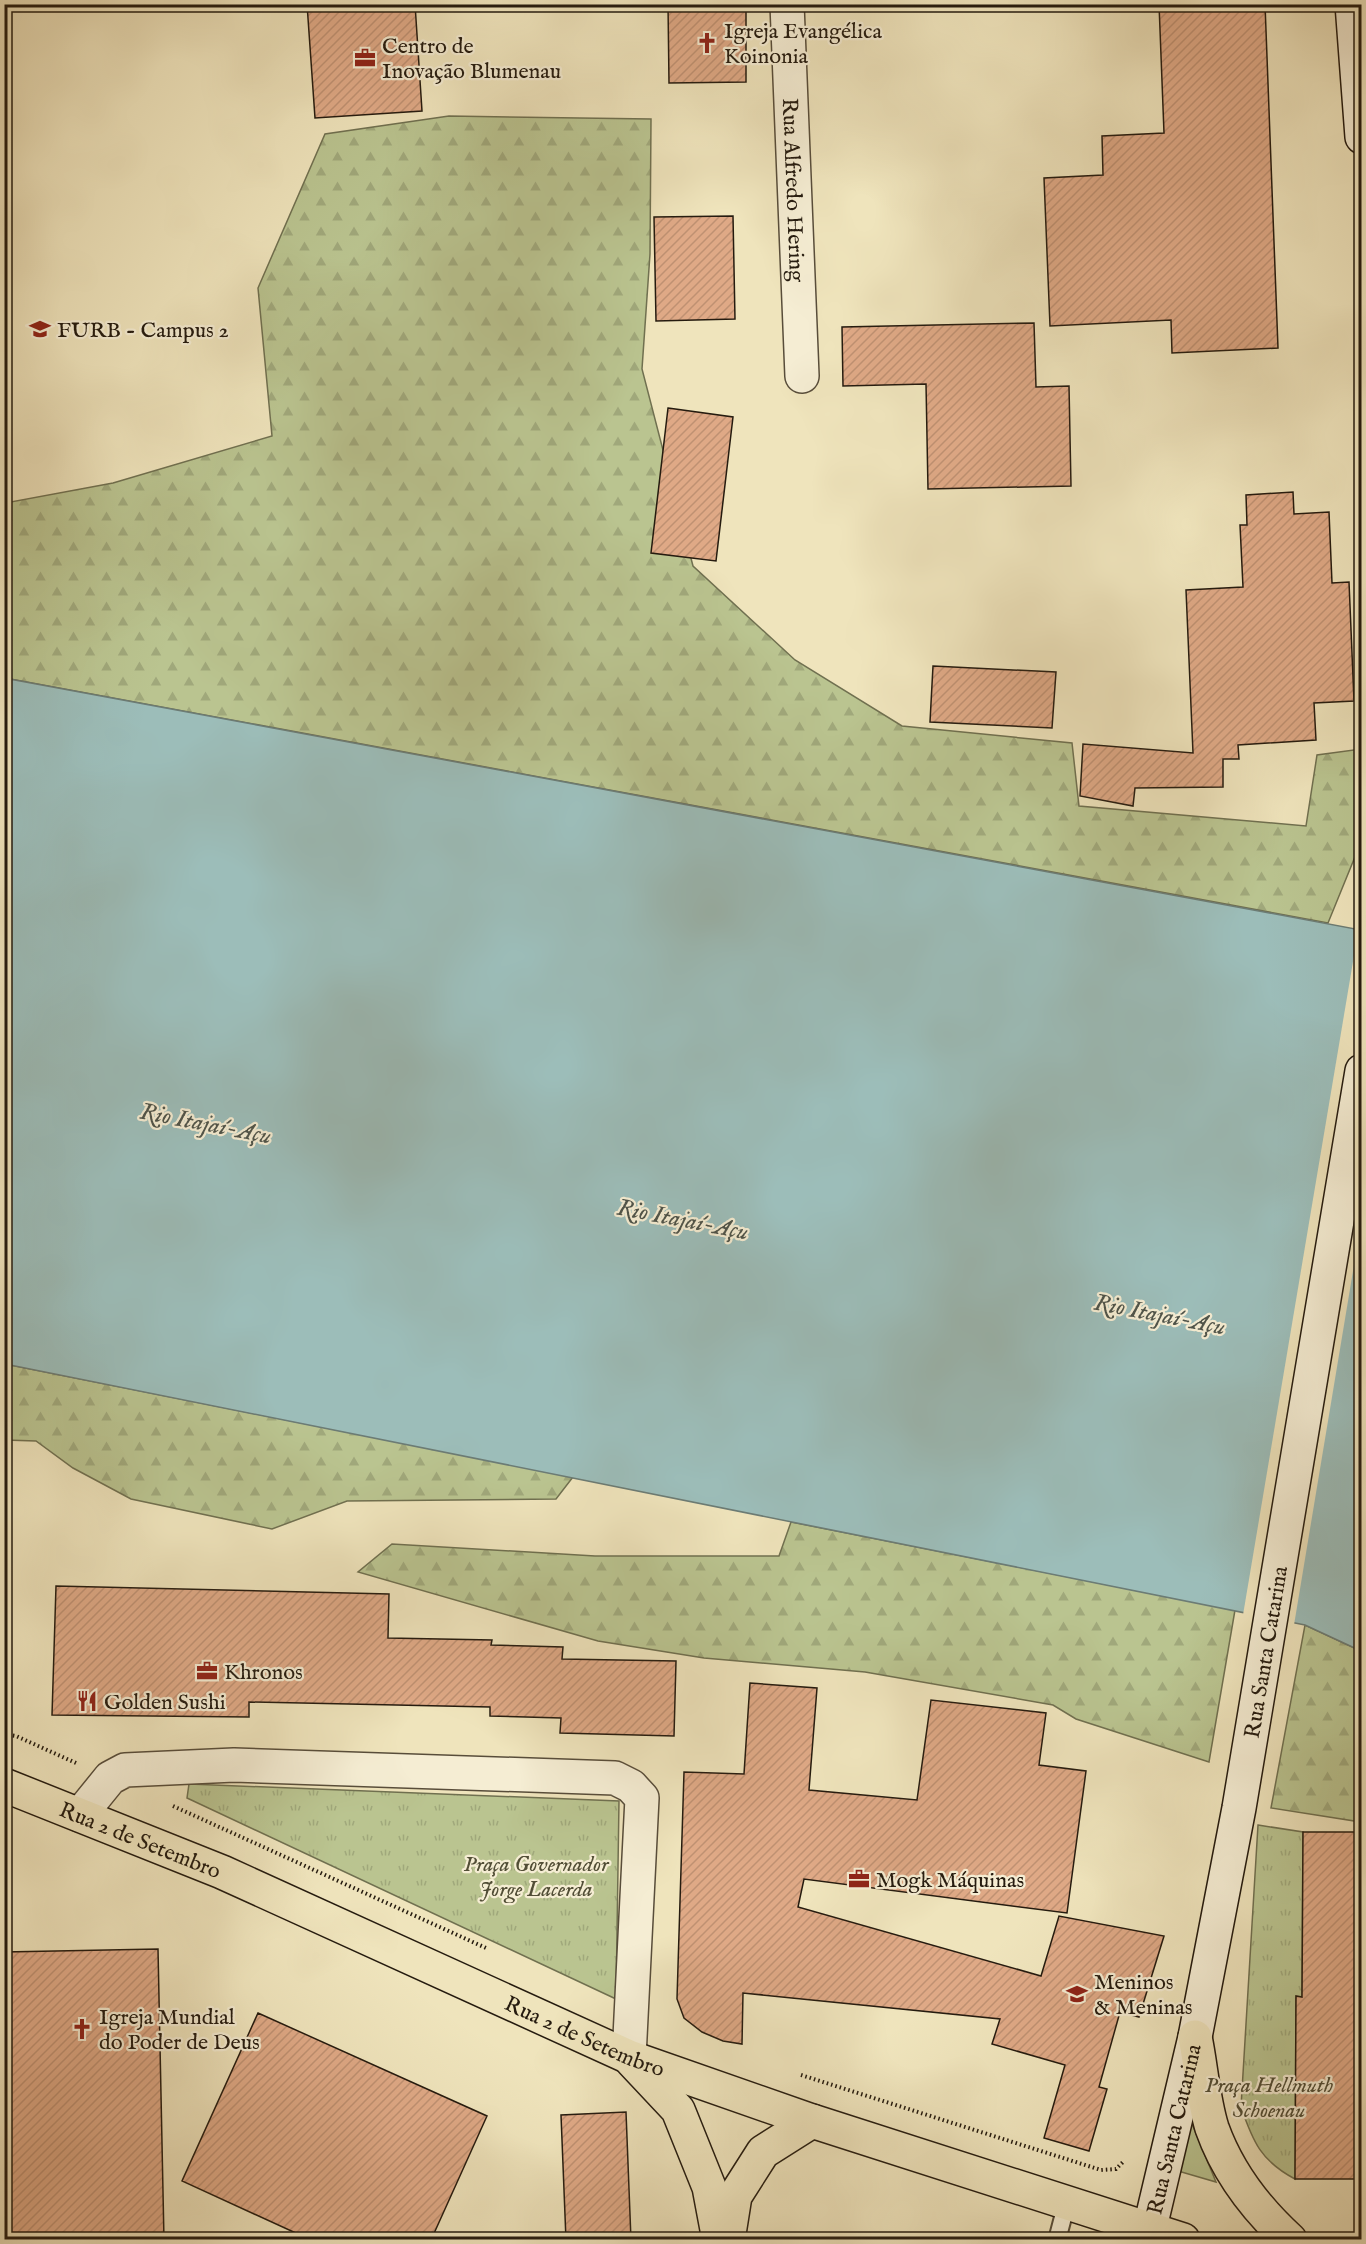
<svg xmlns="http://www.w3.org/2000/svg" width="1366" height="2244" font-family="'IM FELL English',serif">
  <defs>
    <pattern id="forest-firs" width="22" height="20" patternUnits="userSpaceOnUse" patternTransform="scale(1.5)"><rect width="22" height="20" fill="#bac490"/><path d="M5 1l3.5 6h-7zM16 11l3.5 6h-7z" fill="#a0a87b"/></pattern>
    <pattern id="park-tufts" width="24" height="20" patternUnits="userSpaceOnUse" patternTransform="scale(1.5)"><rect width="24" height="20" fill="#bac490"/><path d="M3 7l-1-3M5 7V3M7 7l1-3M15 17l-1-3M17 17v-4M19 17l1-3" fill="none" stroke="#a0a87b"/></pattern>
    <pattern id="building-hatch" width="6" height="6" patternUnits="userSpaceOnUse" patternTransform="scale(1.5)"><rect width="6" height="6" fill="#dfa986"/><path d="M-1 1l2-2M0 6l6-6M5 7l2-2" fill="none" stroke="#bf9172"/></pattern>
  </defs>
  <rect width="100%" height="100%" fill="#efe4bc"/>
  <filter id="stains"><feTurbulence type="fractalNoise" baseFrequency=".00333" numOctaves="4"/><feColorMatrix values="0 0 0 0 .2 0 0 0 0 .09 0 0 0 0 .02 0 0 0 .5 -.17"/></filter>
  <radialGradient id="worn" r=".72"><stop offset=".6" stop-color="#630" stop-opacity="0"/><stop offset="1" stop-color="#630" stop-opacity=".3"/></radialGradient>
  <!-- green -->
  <path fill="#bac490" stroke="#707050" stroke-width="1.5" d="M 1190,2119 L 1216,2182 L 1178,2171 Z"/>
  <!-- forest -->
  <path fill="url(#forest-firs)" stroke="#707050" stroke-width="1.5" d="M 449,116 L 651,119 L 650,254 L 642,369 L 693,566 L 795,660 L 902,726 L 1072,743 L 1079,806 L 1306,826 L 1317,755 L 1361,749 L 1361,842 L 1328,923 L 5,678 L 5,503 L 113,483 L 272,436 L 258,288 L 325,134 Z
    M 5,1364 L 573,1477 L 556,1499 L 347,1501 L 272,1529 L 131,1499 L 73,1468 L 36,1441 L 5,1440 Z
    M 791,1522 L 1235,1610 L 1209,1762 L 1076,1719 L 1053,1705 L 865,1672 L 704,1658 L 598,1641 L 358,1572 L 392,1544 L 595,1556 L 779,1556 Z
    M 1305,1625 L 1361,1651 L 1361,1822 L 1271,1808 Z"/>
  <!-- park -->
  <path fill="url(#park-tufts)" stroke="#707050" stroke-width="1.5" d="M 189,1784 L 619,1801 L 616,1999 L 187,1798 Z
    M 1258,1825 L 1303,1832 L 1302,1997 L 1296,1997 L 1295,2179 C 1261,2161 1253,2142 1241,2107 Z"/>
  <!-- water -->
  <path fill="#9cbdb9" stroke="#6c7c75" stroke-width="1.5" d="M 4,678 L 1361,930 L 1361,1651 L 1305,1625 L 5,1364 Z"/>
  <!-- pier -->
  <path fill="#efe4bc" d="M 1359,926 L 1362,927 L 1361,1223 L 1294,1625 L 1243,1615 Z"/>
  <!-- building -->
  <path fill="url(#building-hatch)" stroke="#251b0f" stroke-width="1.5" d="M 307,4 L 415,4 L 422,111 L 315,118 Z
    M 668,4 L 746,4 L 746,82 L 669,83 Z
    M 1159,4 L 1265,4 L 1278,348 L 1172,353 L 1171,320 L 1050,326 L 1044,178 L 1103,175 L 1102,136 L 1164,133 Z
    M 733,216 L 735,319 L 656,321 L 654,217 Z
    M 1034,323 L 1036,387 L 1069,386 L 1071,486 L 928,489 L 926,384 L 843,386 L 842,327 Z
    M 668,408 L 733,417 L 716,561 L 651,553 Z
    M 1293,492 L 1294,514 L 1329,512 L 1332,583 L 1349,582 L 1354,701 L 1314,703 L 1316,740 L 1238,745 L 1239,759 L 1223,759 L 1223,787 L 1135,788 L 1133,806 L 1080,796 L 1083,744 L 1193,753 L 1186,590 L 1243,587 L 1240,525 L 1247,525 L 1246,495 Z
    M 933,666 L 1056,672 L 1052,728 L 930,722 Z
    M 56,1586 L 389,1594 L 388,1638 L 492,1640 L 491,1645 L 563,1647 L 562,1659 L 676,1661 L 674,1736 L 560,1733 L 561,1718 L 490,1716 L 490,1707 L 249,1702 L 249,1717 L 52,1715 Z
    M 750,1683 L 817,1688 L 809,1790 L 917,1800 L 931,1700 L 1046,1713 L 1039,1765 L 1086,1771 L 1067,1913 L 804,1879 L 798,1907 L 1041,1976 L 1059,1916 L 1164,1936 L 1139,2017 L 1120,2012 L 1099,2087 L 1107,2089 L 1089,2151 L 1044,2138 L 1065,2065 L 992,2044 L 1000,2019 L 743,1993 L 742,2044 L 723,2041 L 702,2032 L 684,2018 L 677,1999 L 684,1772 L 744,1774 Z
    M 1303,1832 L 1362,1832 L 1362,2179 L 1295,2179 L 1296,1996 L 1302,1997 Z
    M 158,1949 L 164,2240 L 129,2240 L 129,2237 L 4,2239 L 4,1952 Z
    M 258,2013 L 487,2116 L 431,2240 L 311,2240 L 182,2181 Z
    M 626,2112 L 631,2240 L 566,2240 L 561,2115 Z"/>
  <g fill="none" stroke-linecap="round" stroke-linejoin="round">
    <defs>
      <path id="service" d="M 1057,2240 L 1067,2202"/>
      <g id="minor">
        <path id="s1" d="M 787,4 L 802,376"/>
        <path d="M 80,1815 L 110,1778 L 125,1770 L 234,1765 L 615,1778 L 631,1786 L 642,1798 L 629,2057"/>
      </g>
      <g id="secondary">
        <path d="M 1352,4 L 1362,137"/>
        <path id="s2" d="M 1147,2240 L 1195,2037 L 1239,1808 L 1362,1071"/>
      </g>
      <g id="primary">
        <path id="s3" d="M 4,1785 L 222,1872 L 629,2057 L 812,2121 L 1183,2240"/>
        <path d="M 1195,2037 C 1201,2066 1203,2099 1212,2128 C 1228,2173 1255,2208 1290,2240"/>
        <path d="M 632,2061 L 678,2110 L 709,2187 L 719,2240"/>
        <path d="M 728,2240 L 735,2196 L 763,2152 L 812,2121"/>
      </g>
    </defs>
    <!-- service casing -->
    <use href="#service" stroke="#584d3a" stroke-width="20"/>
    <!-- minor casing -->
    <use href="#minor" stroke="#584d3a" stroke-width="36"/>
    <!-- secondary casing -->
    <use href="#secondary" stroke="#251b0f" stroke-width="36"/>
    <!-- primary casing -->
    <use href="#primary" stroke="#251b0f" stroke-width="36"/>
    <!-- path -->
    <path stroke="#251b0f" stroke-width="4" stroke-dasharray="1.5 3" stroke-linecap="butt" d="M 4,1734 L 16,1736 L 76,1763
      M 173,1806 L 486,1948
      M 801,2075 L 1101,2170 L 1116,2169 L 1123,2162"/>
    <!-- service -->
    <use href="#service" stroke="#f5edd3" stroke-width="16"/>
    <!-- minor -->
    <use href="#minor" stroke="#f5edd3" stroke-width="33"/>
    <!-- secondary -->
    <use href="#secondary" stroke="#f5edd3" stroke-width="33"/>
    <!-- primary -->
    <use href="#primary" stroke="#efe4bc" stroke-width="33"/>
  </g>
  <!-- icons -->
  <defs>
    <symbol id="church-bare" viewBox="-9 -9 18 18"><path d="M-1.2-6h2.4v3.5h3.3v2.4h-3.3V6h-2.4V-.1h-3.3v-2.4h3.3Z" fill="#8f2418" stroke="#f5edd3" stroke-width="2.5" paint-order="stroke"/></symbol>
    <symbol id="office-bare" viewBox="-9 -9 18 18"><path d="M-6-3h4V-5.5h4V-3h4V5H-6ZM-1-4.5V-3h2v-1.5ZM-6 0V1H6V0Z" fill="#8f2418" stroke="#f5edd3" stroke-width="2.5" paint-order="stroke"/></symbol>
    <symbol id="university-bare" viewBox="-9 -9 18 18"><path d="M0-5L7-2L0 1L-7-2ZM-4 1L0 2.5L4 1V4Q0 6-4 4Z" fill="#8f2418" stroke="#f5edd3" stroke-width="2.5" paint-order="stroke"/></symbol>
    <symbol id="restaurant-bare" viewBox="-9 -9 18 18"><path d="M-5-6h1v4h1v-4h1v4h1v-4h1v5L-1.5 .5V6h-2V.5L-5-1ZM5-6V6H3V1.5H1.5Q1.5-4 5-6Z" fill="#8f2418" stroke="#f5edd3" stroke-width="2.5" paint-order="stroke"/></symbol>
    <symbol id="school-bare" viewBox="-9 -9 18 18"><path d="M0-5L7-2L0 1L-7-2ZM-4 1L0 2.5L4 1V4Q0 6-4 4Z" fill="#8f2418" stroke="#f5edd3" stroke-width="2.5" paint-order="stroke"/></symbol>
  </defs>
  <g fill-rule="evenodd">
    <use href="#church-bare" x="692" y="28" width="30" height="30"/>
    <use href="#office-bare" x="350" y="43" width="30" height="30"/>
    <use href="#university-bare" x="25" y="314" width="30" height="30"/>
    <use href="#office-bare" x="192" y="1656" width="30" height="30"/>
    <use href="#restaurant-bare" x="72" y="1686" width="30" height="30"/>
    <use href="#office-bare" x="844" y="1864" width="30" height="30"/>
    <use href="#school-bare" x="1062" y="1979" width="30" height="30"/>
    <use href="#church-bare" x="67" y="2014" width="30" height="30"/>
  </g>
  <g text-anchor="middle" stroke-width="4.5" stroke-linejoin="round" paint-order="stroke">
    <!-- poi labels -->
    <g font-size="22" fill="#251b0f" stroke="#f5edd3" text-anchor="start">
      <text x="724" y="38">Igreja Evangélica<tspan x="724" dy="25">Koinonia</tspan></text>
      <text x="382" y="53">Centro de<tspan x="382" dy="25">Inovação Blumenau</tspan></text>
      <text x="57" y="337">FURB - Campus 2</text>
      <text x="224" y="1679">Khronos</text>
      <text x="104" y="1709">Golden Sushi</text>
      <text x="876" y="1887">Mogk Máquinas</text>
      <text x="1094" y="1989">Meninos<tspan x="1094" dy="25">&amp; Meninas</tspan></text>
      <text x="99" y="2024">Igreja Mundial<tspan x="99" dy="25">do Poder de Deus</tspan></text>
    </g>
    <!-- street labels -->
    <g font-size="22" fill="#251b0f" stroke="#f5edd3">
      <text dy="8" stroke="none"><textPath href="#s1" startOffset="186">Rua Alfredo Hering</textPath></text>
      <text dy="8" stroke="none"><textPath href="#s2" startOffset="600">Rua Santa Catarina</textPath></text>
      <text dy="8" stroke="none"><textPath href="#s3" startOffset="147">Rua 2 de Setembro</textPath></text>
      <text dy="8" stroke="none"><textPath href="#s3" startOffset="633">Rua 2 de Setembro</textPath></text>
      <text dy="8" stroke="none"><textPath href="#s2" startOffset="114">Rua Santa Catarina</textPath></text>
    </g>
    <!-- park labels -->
    <g font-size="22" font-style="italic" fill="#524e36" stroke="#f5edd3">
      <text x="536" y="1871">Praça Governador<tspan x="536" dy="25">Jorge Lacerda</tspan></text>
      <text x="1269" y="2092">Praça Hellmuth<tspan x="1269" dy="25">Schoenau</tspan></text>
    </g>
    <!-- water labels -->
    <g font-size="24" font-style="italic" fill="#4f544a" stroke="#f5edd3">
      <text transform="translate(206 1123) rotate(11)" y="8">Rio Itajaí-Açu</text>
      <text transform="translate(683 1219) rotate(11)" y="8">Rio Itajaí-Açu</text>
      <text transform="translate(1160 1314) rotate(11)" y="8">Rio Itajaí-Açu</text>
    </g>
  </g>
  <!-- margin -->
  <rect width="1366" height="2244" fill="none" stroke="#efe4bc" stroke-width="24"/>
  <rect x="6" y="6" width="1354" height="2232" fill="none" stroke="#251b0f" stroke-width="3"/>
  <rect x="12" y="12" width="1342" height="2220" fill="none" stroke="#251b0f" stroke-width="1.5"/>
  <rect width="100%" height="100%" filter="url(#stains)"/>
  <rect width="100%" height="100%" fill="url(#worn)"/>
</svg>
